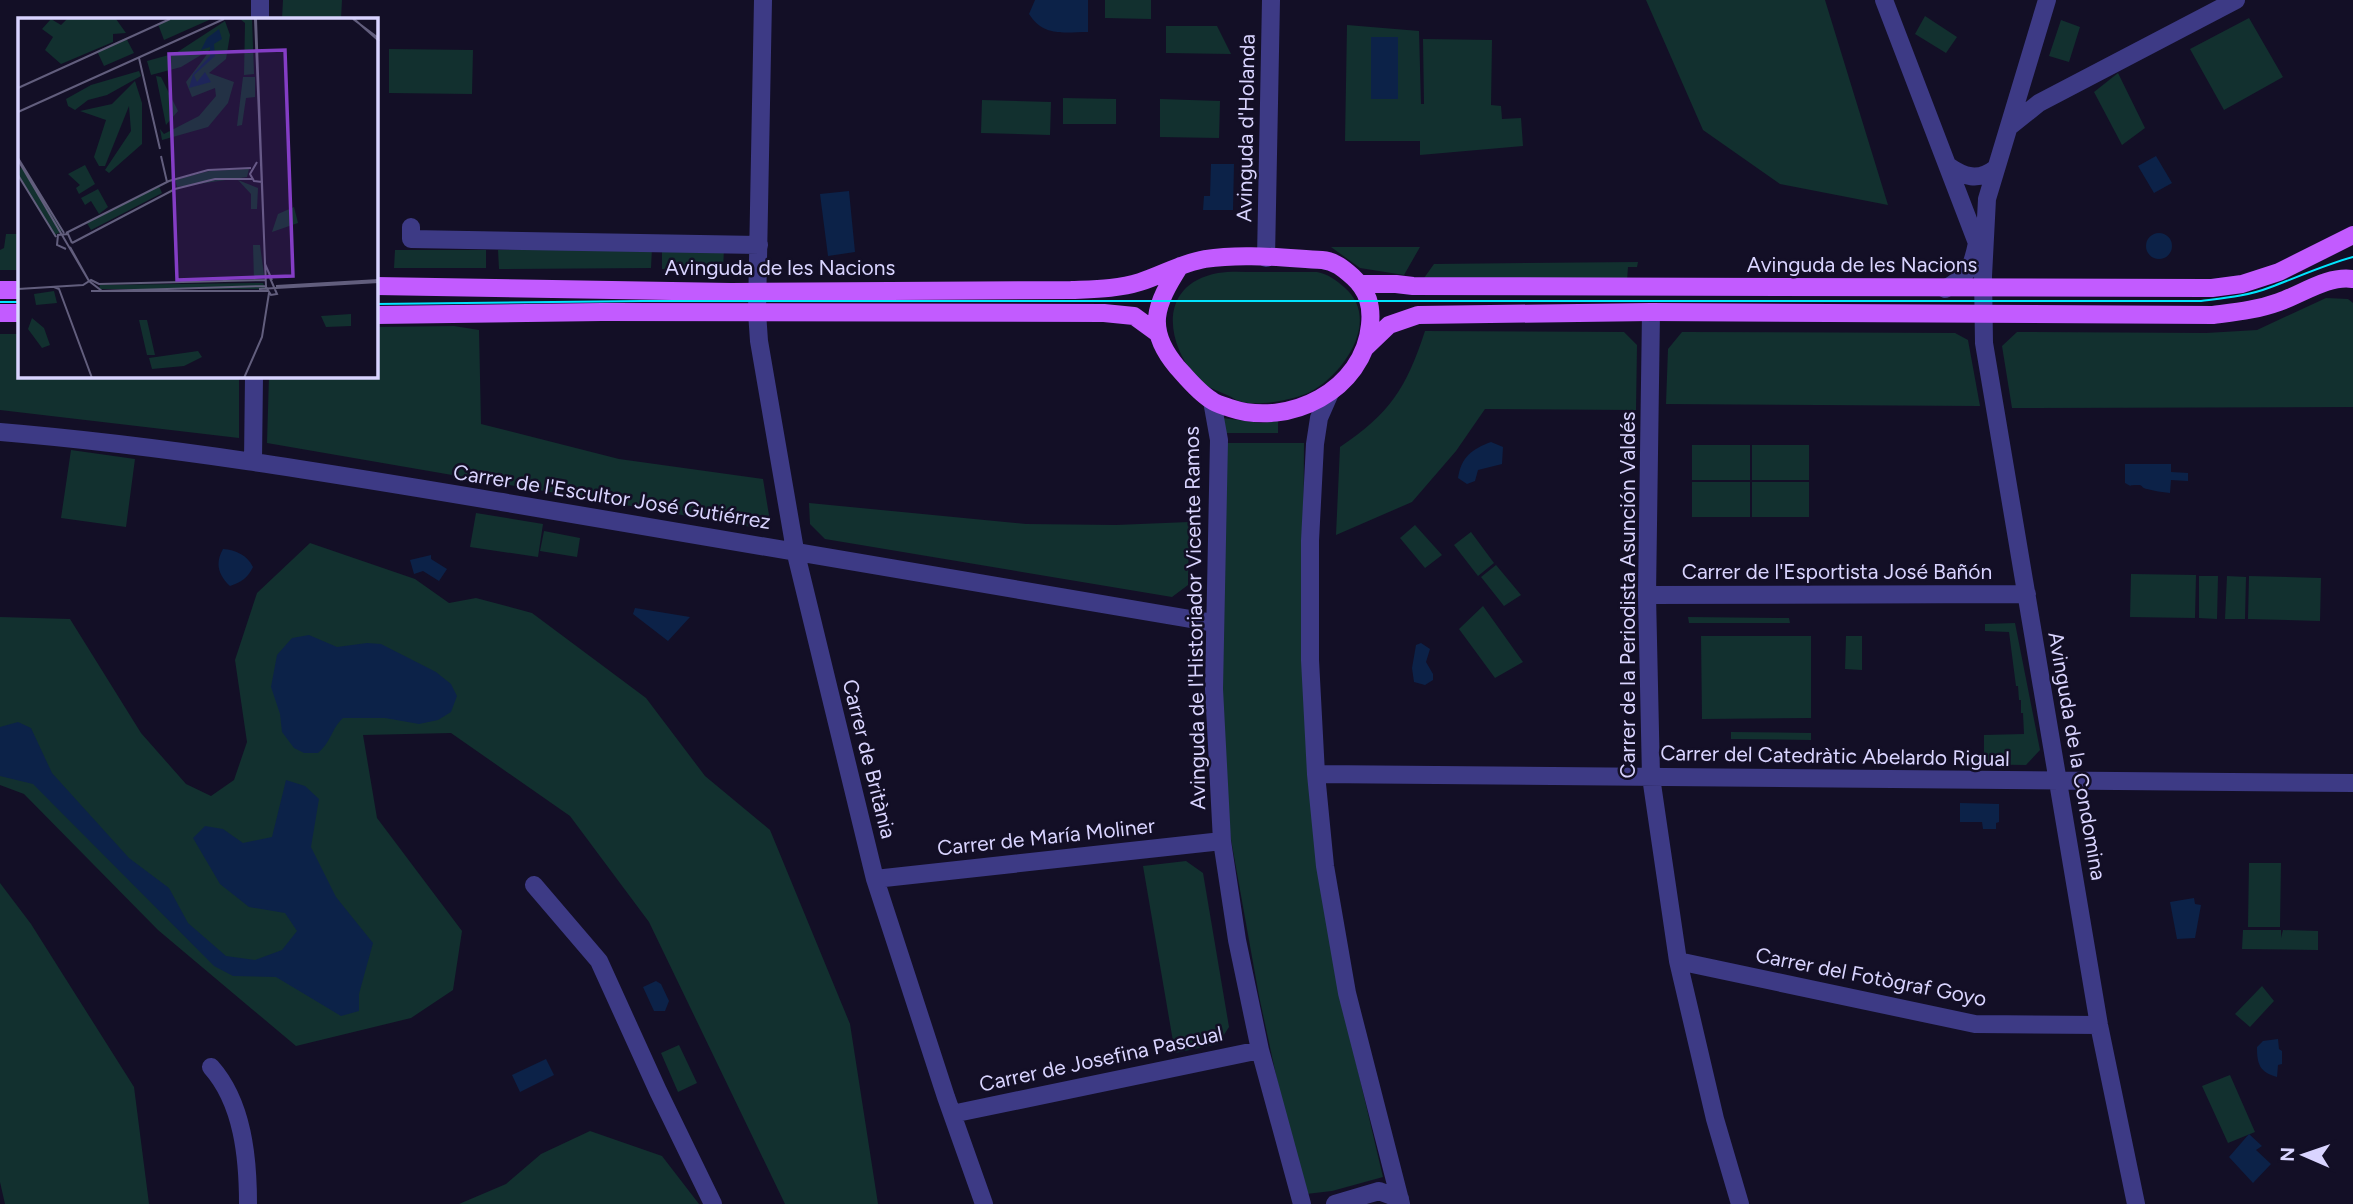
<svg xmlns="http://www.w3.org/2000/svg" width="2353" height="1204" font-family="Figtree,sans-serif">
  <rect width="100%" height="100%" fill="#130f26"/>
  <!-- green -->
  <path fill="#12302f" d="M 283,0 L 342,0 L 341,19 L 282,19 Z
    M 1105,0 L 1151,0 L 1151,19 L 1105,18 Z
    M 1646,0 L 1825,0 L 1888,205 L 1780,184 L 1703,130 Z
    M 1925,16 L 1957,37 L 1946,53 L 1915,34 Z
    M 2249,18 L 2283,77 L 2224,110 L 2190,49 Z
    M 2061,20 L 2080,27 L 2069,62 L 2049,56 Z
    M 1347,25 L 1419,31 L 1421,104 L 1424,104 L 1423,39 L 1492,40 L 1491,105 L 1501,106 L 1502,119 L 1521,118 L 1523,146 L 1420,155 L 1420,141 L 1345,141 Z
    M 1166,26 L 1217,26 L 1231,54 L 1166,53 Z
    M 389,49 L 473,50 L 472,94 L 389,93 Z
    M 2118,73 L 2145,128 L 2122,145 L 2094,92 Z
    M 1063,98 L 1116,99 L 1116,124 L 1063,124 Z
    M 1160,99 L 1220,101 L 1219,138 L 1160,137 Z
    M 982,100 L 1051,102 L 1050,135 L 981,133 Z
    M 6,234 L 19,234 L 19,270 L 0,270 L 0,250 L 4,248 Z
    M 1331,247 L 1420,247 L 1404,275 L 1360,268 Z
    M 652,248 L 651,268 L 499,269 L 498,250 Z
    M 662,248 L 724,249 L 723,269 L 662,269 Z
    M 395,250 L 486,250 L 486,268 L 394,268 Z
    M 1638,262 L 1637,267 L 1628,267 L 1627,281 L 1424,278 L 1434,264 Z
    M 1256,272 L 1317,272 C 1328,274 1336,280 1344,287 C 1382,319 1344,374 1310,392 C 1294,400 1260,406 1242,402 C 1237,401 1232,397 1227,395 C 1216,390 1203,386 1195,376 C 1165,340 1159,284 1218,273 C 1230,271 1244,272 1256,272 Z
    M 2326,298 L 2348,299 L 2353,303 L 2353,407 L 2012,408 L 2002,346 L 2017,332 L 2206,333 L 2257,330 Z
    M 454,326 L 479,330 L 481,424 L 619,459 L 763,479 L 769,515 L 769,530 L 267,443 L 269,376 L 376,376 L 376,327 Z
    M 1425,331 L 1624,332 L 1637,345 L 1636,410 L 1485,409 L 1456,451 L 1412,502 L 1336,535 L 1340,447 C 1390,413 1406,389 1425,331 Z
    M 1682,332 L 1955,333 L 1968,340 L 1980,406 L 1666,404 L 1668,349 Z
    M 0,334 L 19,334 L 19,376 L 239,376 L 239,438 L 0,410 Z
    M 1223,418 L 1261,423 L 1278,421 L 1278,433 L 1222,433 Z
    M 1223,443 L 1304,443 L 1303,607 L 1341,999 L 1383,1177 L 1332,1191 L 1306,1194 L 1282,1103 L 1259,996 L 1230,834 L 1220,698 Z
    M 1692,445 L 1750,445 L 1750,480 L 1692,480 Z
    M 1752,445 L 1809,445 L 1809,480 L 1752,480 Z
    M 71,450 L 135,459 L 126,527 L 61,518 Z
    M 1692,482 L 1750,482 L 1750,517 L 1692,517 Z
    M 1752,482 L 1809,482 L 1809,517 L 1752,517 Z
    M 809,503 L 1026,524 L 1116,525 L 1189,522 L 1188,585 L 1172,597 L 825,539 L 810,524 Z
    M 476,513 L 543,524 L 538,557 L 470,547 Z
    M 1415,525 L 1442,555 L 1425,568 L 1400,538 Z
    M 544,531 L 580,538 L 577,557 L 540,551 Z
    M 1471,532 L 1494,563 L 1478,576 L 1454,545 Z
    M 310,543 L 415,579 L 449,603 L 476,598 L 532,613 L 646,698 L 705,776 L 770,830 L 850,1024 L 878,1204 L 785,1204 L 649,922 L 570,816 L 451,733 L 363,735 L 377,818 L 462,931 L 453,990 L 411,1018 L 296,1046 L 158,930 L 24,794 L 0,785 L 0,617 L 70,619 L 141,733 L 186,784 L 211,796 L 234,780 L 247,742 L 235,660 L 257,593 Z
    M 1496,565 L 1521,595 L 1504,606 L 1481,577 Z
    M 2131,574 L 2196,575 L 2195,618 L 2130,617 Z
    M 2199,576 L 2218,576 L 2217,619 L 2199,618 Z
    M 2227,576 L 2246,577 L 2245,619 L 2225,619 Z
    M 2249,576 L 2321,578 L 2320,621 L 2248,619 Z
    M 1483,606 L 1523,662 L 1495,678 L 1459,629 Z
    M 1688,617 L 1789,618 L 1790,623 L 1689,623 Z
    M 2015,623 L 2040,750 L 2026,765 L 1957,764 L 1958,755 L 1984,754 L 1984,735 L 2024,734 L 2023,713 L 2021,713 L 2021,700 L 2019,700 L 2018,686 L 2016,686 L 2009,632 L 1985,631 L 1985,624 Z
    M 1701,636 L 1811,636 L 1811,718 L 1702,719 Z
    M 1846,636 L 1862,636 L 1862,670 L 1845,669 Z
    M 1731,732 L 1811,733 L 1811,740 L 1731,739 Z
    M 1186,861 L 1203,873 L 1229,1027 L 1218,1044 L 1175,1053 L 1143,866 Z
    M 2249,863 L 2281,863 L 2280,927 L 2248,927 Z
    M 0,883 L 31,924 L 134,1087 L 149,1204 L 5,1204 L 0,1182 Z
    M 2243,930 L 2281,930 L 2281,938 L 2283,930 L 2318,931 L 2318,950 L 2242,949 Z
    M 2262,986 L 2274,1001 L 2250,1027 L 2235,1014 Z
    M 679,1045 L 697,1083 L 678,1092 L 661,1053 Z
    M 2230,1075 L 2255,1132 L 2228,1143 L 2202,1086 Z
    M 590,1131 L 662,1156 L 699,1204 L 459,1204 L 506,1184 L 541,1154 Z"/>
  <!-- water -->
  <path fill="#0c2248" d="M 1035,0 L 1088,0 L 1088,32 C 1063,32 1044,37 1029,14 Z
    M 1371,37 L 1398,37 L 1398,99 L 1371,99 Z
    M 2156,156 L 2172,183 L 2154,193 L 2138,166 Z
    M 1211,164 L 1234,164 L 1233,210 L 1203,210 L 1204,196 L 1210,196 Z
    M 849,191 L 855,252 L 828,256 L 820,194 Z
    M2146 246a13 13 0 1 1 26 0a13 13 0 1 1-26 0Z
    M 1491,442 L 1503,447 L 1502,464 L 1478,470 L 1475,481 L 1467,484 L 1458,478 C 1461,457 1472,449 1491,442 Z
    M 2125,464 L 2171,464 L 2171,472 L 2188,473 L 2188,481 L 2171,480 L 2170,493 C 2162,492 2154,491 2147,489 C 2139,487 2145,485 2136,485 C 2125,485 2135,488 2125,483 Z
    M 223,549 C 236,550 247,555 253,567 C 248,578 241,582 230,586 C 218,575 215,563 223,549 Z
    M 431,555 L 431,559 L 447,569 L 439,581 L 423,571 L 414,574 L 410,560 Z
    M 635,608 L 690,617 L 668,641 L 633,614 Z
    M 309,635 L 337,647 L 367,643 L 381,644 L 436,672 L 451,684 L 457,696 L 451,712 L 438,720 L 419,724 L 385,718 L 343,718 C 331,729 332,741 318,753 L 304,753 L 294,748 L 282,732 L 280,714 L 271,687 L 277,655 L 292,638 Z
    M 1421,643 L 1430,649 L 1426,662 L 1433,674 L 1433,680 L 1425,685 L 1414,682 L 1412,668 L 1416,645 Z
    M 18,722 L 31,728 L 52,773 L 129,858 L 169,888 L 188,923 L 226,956 L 255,960 L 282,950 L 297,931 L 285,913 L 249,907 L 220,884 L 193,838 L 205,826 L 223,829 L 243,843 L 272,837 L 286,780 L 305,786 L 319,799 L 311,847 L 336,897 L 373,943 L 359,994 L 359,1011 L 341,1016 L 276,977 L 233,976 L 214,966 L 33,784 L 0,776 L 0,727 Z
    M 1960,803 L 1999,804 L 1999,822 L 1996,823 L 1996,829 L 1983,829 L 1982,822 L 1960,822 Z
    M 2194,898 L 2195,904 L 2201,905 L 2195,938 L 2177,939 L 2170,902 Z
    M 656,981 L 661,984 L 669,1001 L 665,1011 L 654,1011 L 643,987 Z
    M 2278,1039 L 2279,1049 L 2282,1051 L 2282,1064 L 2278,1065 L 2277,1077 C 2260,1072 2257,1065 2257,1047 L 2263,1041 Z
    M 546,1059 L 554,1075 L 520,1092 L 512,1075 Z
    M 2249,1134 L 2262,1146 L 2256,1150 L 2271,1164 L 2253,1183 L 2229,1157 Z"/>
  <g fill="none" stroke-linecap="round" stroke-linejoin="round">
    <!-- minor -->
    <path stroke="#3d3a85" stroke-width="18" d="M 763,0 L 757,312 L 759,341 L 795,550 L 875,879 L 946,1097 L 984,1204
      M 1884,0 L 1977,243 L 1979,252
      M 2047,0 L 1987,199 L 1983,276 L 1984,343 L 2099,1025 L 2136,1204
      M 260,19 L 260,0
      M 2009,127 L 2039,103 L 2236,0
      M 1947,165 C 1964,177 1978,182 1996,168
      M 411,227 L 411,239 L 759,245
      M 1266,258 L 1271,0
      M 1945,289 C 1968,275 1972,269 1977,243
      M 1651,312 L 1647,595 L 1651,777 L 1678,961 L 1715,1119 L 1740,1204
      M 1330,393 L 1319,418 L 1315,444 L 1310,541 L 1310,660 L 1316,774 L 1325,866 L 1347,993 L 1401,1204
      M 1212,401 L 1219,440 L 1214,689 L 1222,841 L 1237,940 L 1260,1050 L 1302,1204
      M 0,432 C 169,446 335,474 502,502 C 740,541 977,582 1214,623
      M 253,461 L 254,376
      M 1647,595 L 2027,594
      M 1316,774 L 2353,783
      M 875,879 L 1222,841
      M 534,885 L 599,961 L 658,1091 L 713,1204
      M 1678,961 L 1975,1024 L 2099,1025
      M 211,1067 C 243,1103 248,1158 248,1204
      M 952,1114 L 1260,1050
      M 1335,1204 L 1379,1191 L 1400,1199"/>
    <!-- major -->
    <path stroke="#c25bff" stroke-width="18" d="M 1360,284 L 1396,284 L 1413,286 C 1680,289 1946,287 2212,288 L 2242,284 L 2279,272 L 2353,235
      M 376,286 L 731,292 L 1071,290 C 1094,289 1118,289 1140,282 C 1162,275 1182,263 1205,259 C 1243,253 1284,258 1322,260 C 1335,261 1344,269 1353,277 C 1368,291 1372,306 1370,325 C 1364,390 1289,428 1230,408 C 1224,406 1216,404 1211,400 C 1198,392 1187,378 1177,367 C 1145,329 1155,305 1180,266
      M 0,290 L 19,290
      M 0,313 L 19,313
      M 376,315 L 602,312 L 1104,313 L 1134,316 L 1156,332
      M 1366,347 L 1389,325 L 1418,315 L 1651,312 L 2213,315 C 2236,312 2257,310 2279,302 C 2302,294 2328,275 2353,279"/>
    <!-- tram -->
    <path stroke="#00e5ff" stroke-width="2" d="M 0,302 L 19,302
      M 376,304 L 643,301 L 2201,301 C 2225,298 2248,296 2271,287 C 2298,277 2324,265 2353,257"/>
  </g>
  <g text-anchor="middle" stroke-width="5" stroke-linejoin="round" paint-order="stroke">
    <!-- street labels -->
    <g font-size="21" fill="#d9d4ff" stroke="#130f26">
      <text transform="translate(1246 128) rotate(-89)" y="7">Avinguda d'Holanda</text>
      <text x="1862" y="272">Avinguda de les Nacions</text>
      <text x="780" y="275">Avinguda de les Nacions</text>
      <text transform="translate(612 497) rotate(9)" y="7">Carrer de l'Escultor José Gutiérrez</text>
      <text x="1837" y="579">Carrer de l'Esportista José Bañón</text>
      <text transform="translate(1628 595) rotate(-90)" y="7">Carrer de la Periodista Asunción Valdés</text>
      <text transform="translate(1195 618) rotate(-91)" y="7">Avinguda de l'Historiador Vicente Ramos</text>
      <text transform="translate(1835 756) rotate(1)" y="7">Carrer del Catedràtic Abelardo Rigual</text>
      <text transform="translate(2077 756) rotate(80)" y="7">Avinguda de la Condomina</text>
      <text transform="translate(869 759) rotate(76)" y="7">Carrer de Britània</text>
      <text transform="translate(1046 837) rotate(-6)" y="7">Carrer de María Moliner</text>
      <text transform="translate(1871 977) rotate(11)" y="7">Carrer del Fotògraf Goyo</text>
      <text transform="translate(1101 1059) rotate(-12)" y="7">Carrer de Josefina Pascual</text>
    </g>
  </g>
  <!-- overview -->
  <g transform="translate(18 18)">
    <rect width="360" height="360" fill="#130f26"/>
    <path d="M 33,1 L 43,7 L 49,1 L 98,1 L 108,15 L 95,16 L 95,24 L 43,46 L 27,32 L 35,19 L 24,11 ZM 154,1 L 191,1 L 191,2 L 146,22 L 140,6 ZM 222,1 L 234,1 L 236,56 L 226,57 L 227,5 ZM 207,3 L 212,17 L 208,41 L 191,55 L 216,64 L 210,85 L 190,109 L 144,122 L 142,111 L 146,116 L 181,98 L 198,78 L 197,70 L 174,79 L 168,64 L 193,31 L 163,49 L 133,57 L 129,43 L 158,35 ZM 108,20 L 116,35 L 86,48 L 79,33 ZM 121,53 L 123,58 L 89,77 L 70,82 L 57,92 L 50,88 L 48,81 L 73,67 ZM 138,58 L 143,59 L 160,93 L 148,107 ZM 225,59 L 237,59 L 237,79 L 228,80 L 224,107 L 219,108 ZM 117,63 L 124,85 L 124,126 L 91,155 L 87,152 L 113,113 L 111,88 L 87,148 L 81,148 L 76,139 L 88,102 L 62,93 L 94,86 ZM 4,147 L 44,213 L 37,217 L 0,156 ZM 67,147 L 77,166 L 61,176 L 58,170 L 62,167 L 50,156 ZM 231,151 L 229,159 L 159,169 L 157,162 L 191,153 ZM 220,162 L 240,170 L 239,191 L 233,191 L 233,176 ZM 141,168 L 144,175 L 73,212 L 69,205 ZM 80,171 L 90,189 L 81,196 L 73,183 L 67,187 L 63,180 ZM 276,189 L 280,205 L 254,214 L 260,196 ZM 235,227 L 242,227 L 246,257 L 236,262 ZM 245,265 L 248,271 L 81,271 L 82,267 ZM 36,273 L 39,285 L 18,287 L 16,276 ZM 333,296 L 333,308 L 308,309 L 303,298 ZM 14,300 L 26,310 L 32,327 L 24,330 L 10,311 ZM 121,302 L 129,302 L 137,337 L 129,337 ZM 180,333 L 184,339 L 166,348 L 134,351 L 131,340 Z" fill="#12302f"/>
    <path d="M 201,11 L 204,21 L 196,26 L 197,38 L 176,57 L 179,64 L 187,54 L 193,64 L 171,70 L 175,56 L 192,38 L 192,29 L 183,32 L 189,20 Z" fill="#0c2248"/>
    <path fill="none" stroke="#625e7d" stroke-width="2" d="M 238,1 L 247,246 L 254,262M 335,1 L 359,19M 336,1 L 361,23M 121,40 L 142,131M 0,70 L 152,1M 0,94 L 206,1M 143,138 L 149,164M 0,140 L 46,215M 0,142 L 71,263 L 84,273 L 248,268 L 237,1M 239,144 L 232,156 L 236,163 L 244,164M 0,157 L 38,219M 48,215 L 151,163 L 190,152 L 233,150M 54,225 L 157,171 L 197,161 L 234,161M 52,229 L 71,263M 48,231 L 39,227 L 40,217 L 50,216 L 54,225M 258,268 L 361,262M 36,269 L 41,271 L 74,360M 248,269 L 253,277 L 259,276 L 252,260M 0,271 L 65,267 L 73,262 L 81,266 L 247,262M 241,271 L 361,264M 73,273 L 250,273M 226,360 L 244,319 L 251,275"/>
    <path fill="#843dc5" fill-opacity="0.15" stroke="#843dc5" stroke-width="3.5" d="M 267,32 L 275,258 L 159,262 L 151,36 Z"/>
    <rect width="360" height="360" fill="none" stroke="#d9d4ff" stroke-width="3.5"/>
  </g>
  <!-- north arrow -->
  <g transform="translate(2304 1155) rotate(272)" stroke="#130f26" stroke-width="5" paint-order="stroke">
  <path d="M0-5L12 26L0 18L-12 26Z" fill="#d9d4ff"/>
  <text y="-10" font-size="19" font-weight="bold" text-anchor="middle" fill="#d9d4ff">N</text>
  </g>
</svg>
